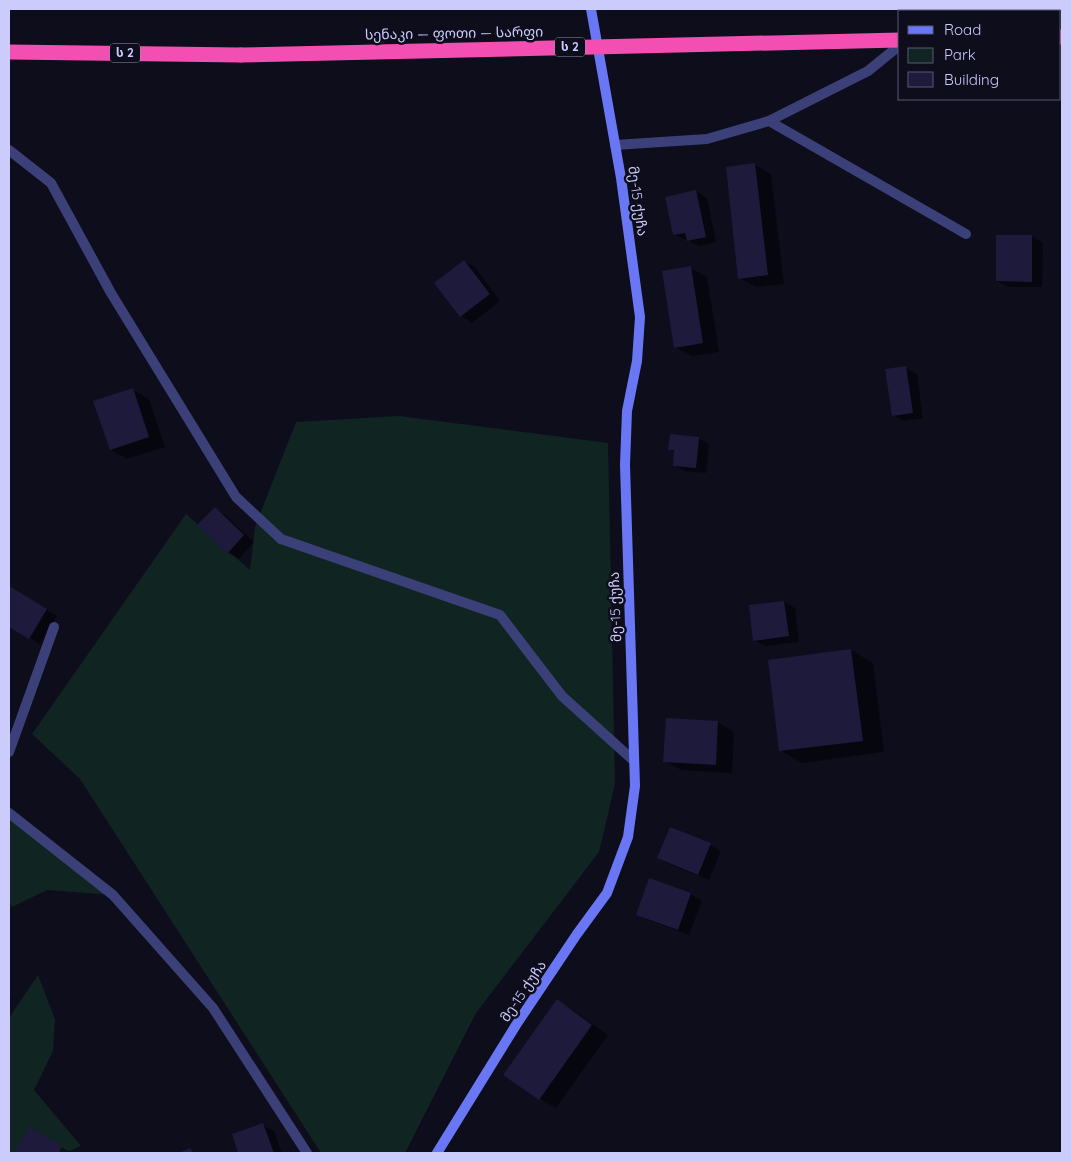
<svg xmlns="http://www.w3.org/2000/svg" width="1071" height="1162" font-family="Quicksand,'Noto Sans Georgian',sans-serif">
  <rect width="100%" height="100%" fill="#0d0d1c"/>
  <!-- green -->
  <path fill="#102522" d="M 399,416 L 608,443 L 615,784 L 599,852 L 476,1013 L 405,1153 L 321,1153 L 80,779 L 32,734 L 186,514 L 250,570 L 255,527 L 296,422 Z
    M 9,813 L 113,895 L 47,890 L 12,907 L 9,902 Z
    M 38,975 L 55,1019 L 53,1051 L 34,1090 L 81,1146 L 65,1153 L 9,1153 L 9,1018 Z"/>
  <!-- shadow -->
  <path fill="#0007" d="M 755,165 L 771,174 L 784,284 L 756,287 L 740,278 Z
    M 696,191 L 707,198 L 716,242 L 699,246 L 674,234 Z
    M 1032,236 L 1043,243 L 1042,287 L 1008,287 L 997,281 Z
    M 464,261 L 475,267 L 500,301 L 472,323 L 461,316 L 435,283 Z
    M 691,268 L 707,277 L 719,352 L 692,356 L 675,347 Z
    M 906,368 L 917,374 L 923,418 L 903,421 L 893,415 Z
    M 133,390 L 149,399 L 165,447 L 127,459 L 111,450 Z
    M 698,438 L 709,444 L 706,473 L 685,471 L 674,465 L 675,452 L 669,449 Z
    M 215,509 L 225,515 L 254,542 L 239,559 L 228,553 Z
    M 9,587 L 57,616 L 40,644 L 9,626 Z
    M 784,602 L 795,608 L 799,642 L 765,646 L 754,640 Z
    M 851,650 L 873,663 L 884,752 L 802,763 L 780,750 Z
    M 667,719 L 718,722 L 734,732 L 732,773 L 681,770 L 665,761 Z
    M 710,845 L 721,851 L 709,880 L 669,864 L 659,858 Z
    M 650,879 L 691,894 L 702,901 L 689,935 L 648,920 L 638,914 Z
    M 9,996 L 11,997 L 9,1030 Z
    M 557,1001 L 573,1010 L 608,1035 L 556,1108 L 540,1099 Z
    M 263,1125 L 274,1131 L 282,1153 L 240,1153 L 234,1135 Z
    M 29,1129 L 72,1153 L 15,1153 Z"/>
  <!-- building -->
  <path fill="#1d1a3c" d="M 755,163 L 768,275 L 738,279 L 726,167 Z
    M 696,190 L 706,237 L 687,241 L 685,233 L 673,235 L 665,197 Z
    M 996,235 L 1032,235 L 1032,282 L 996,281 Z
    M 464,260 L 490,294 L 460,317 L 434,283 Z
    M 691,266 L 703,343 L 674,348 L 662,271 Z
    M 906,366 L 913,413 L 892,416 L 885,369 Z
    M 133,388 L 149,437 L 110,450 L 93,401 Z
    M 670,434 L 699,437 L 696,468 L 673,466 L 674,450 L 668,450 Z
    M 215,507 L 244,535 L 227,554 L 197,525 Z
    M 9,586 L 47,609 L 29,639 L 9,627 Z
    M 784,601 L 789,636 L 753,641 L 749,605 Z
    M 851,649 L 863,741 L 779,751 L 768,660 Z
    M 666,718 L 718,721 L 716,765 L 663,762 Z
    M 670,827 L 711,843 L 698,875 L 657,858 Z
    M 649,878 L 691,893 L 678,930 L 636,915 Z
    M 557,999 L 592,1025 L 539,1100 L 503,1075 Z
    M 263,1123 L 274,1153 L 238,1153 L 232,1134 Z
    M 29,1127 L 62,1146 L 59,1153 L 14,1153 Z
    M 190,1148 L 193,1153 L 179,1153 Z"/>
  <g fill="none" stroke-linecap="round" stroke-linejoin="round">
    <!-- lane -->
    <path stroke="#3b4078" stroke-width="10" d="M 957,9 L 961,11
      M 928,11 L 929,9
      M 769,121 L 868,71 L 900,45
      M 9,752 L 54,627"/>
    <!-- street -->
    <path stroke="#3b4078" stroke-width="10" d="M 615,145 L 707,139 L 769,121 L 966,234
      M 9,150 L 51,183 L 111,293 L 236,497 L 281,539 L 500,615 L 562,696 L 634,761
      M 9,813 L 113,895 L 213,1008 L 307,1153"/>
    <!-- secondary -->
    <path stroke="#6977f5" stroke-width="10" d="M 437,1153 L 516,1025 L 577,934 L 607,893 L 628,837 L 635,786 L 625,465 L 627,411 L 637,361 L 640,317 L 621,178 L 591,9"/>
    <!-- highway -->
    <path stroke="#f34eb2" stroke-width="15" d="M 1060,37 L 1062,37
      M 9,52 L 241,55"/>
    <!-- highway-bridge -->
    <path stroke="#f34eb2" stroke-width="15" d="M 241,55 L 900,40"/>
  </g>
  <g text-anchor="middle" stroke-width="5" stroke-linejoin="round" paint-order="stroke">
    <!-- shield labels -->
    <g fill="#0d0d1c" stroke="#9293b9" stroke-width="1">
      <rect x="555" y="37.5" width="30" height="19" rx="4"/>
      <rect x="110" y="43.5" width="30" height="19" rx="4"/>
    </g>
    <g font-size="12" font-weight="bold" fill="#cbccfc">
      <text x="570" y="51">ს 2</text>
      <text x="125" y="57">ს 2</text>
    </g>
    <!-- street labels -->
    <g font-size="14" fill="#cbccfc" stroke="#0d0d1c">
      <text transform="translate(454 33) rotate(-1)" y="5">სენაკი — ფოთი — სარფი</text>
      <text transform="translate(638 201) rotate(82)" y="5">მე-15 ქუჩა</text>
      <text transform="translate(615 607) rotate(-92)" y="5">მე-15 ქუჩა</text>
      <text transform="translate(523 991) rotate(-56)" y="5">მე-15 ქუჩა</text>
    </g>
  </g>
  <!-- border -->
  <rect width="1071" height="1162" fill="none" stroke="#cbccfc" stroke-width="20"/>
  <!-- legend -->
  <rect x="898" y="10" width="162" height="90" fill="#0d0d1c" stroke="#595976"/>
  <rect x="908" y="26" width="25" height="8" fill="#6977f5" stroke="#595976"/>
  <text x="944" y="35" font-size="15" fill="#cbccfc">Road</text>
  <rect x="908" y="48" width="25" height="15" fill="#102522" stroke="#595976"/>
  <text x="944" y="60" font-size="15" fill="#cbccfc">Park</text>
  <rect x="908" y="72" width="25" height="15" fill="#1d1a3c" stroke="#595976"/>
  <text x="944" y="85" font-size="15" fill="#cbccfc">Building</text>
</svg>
